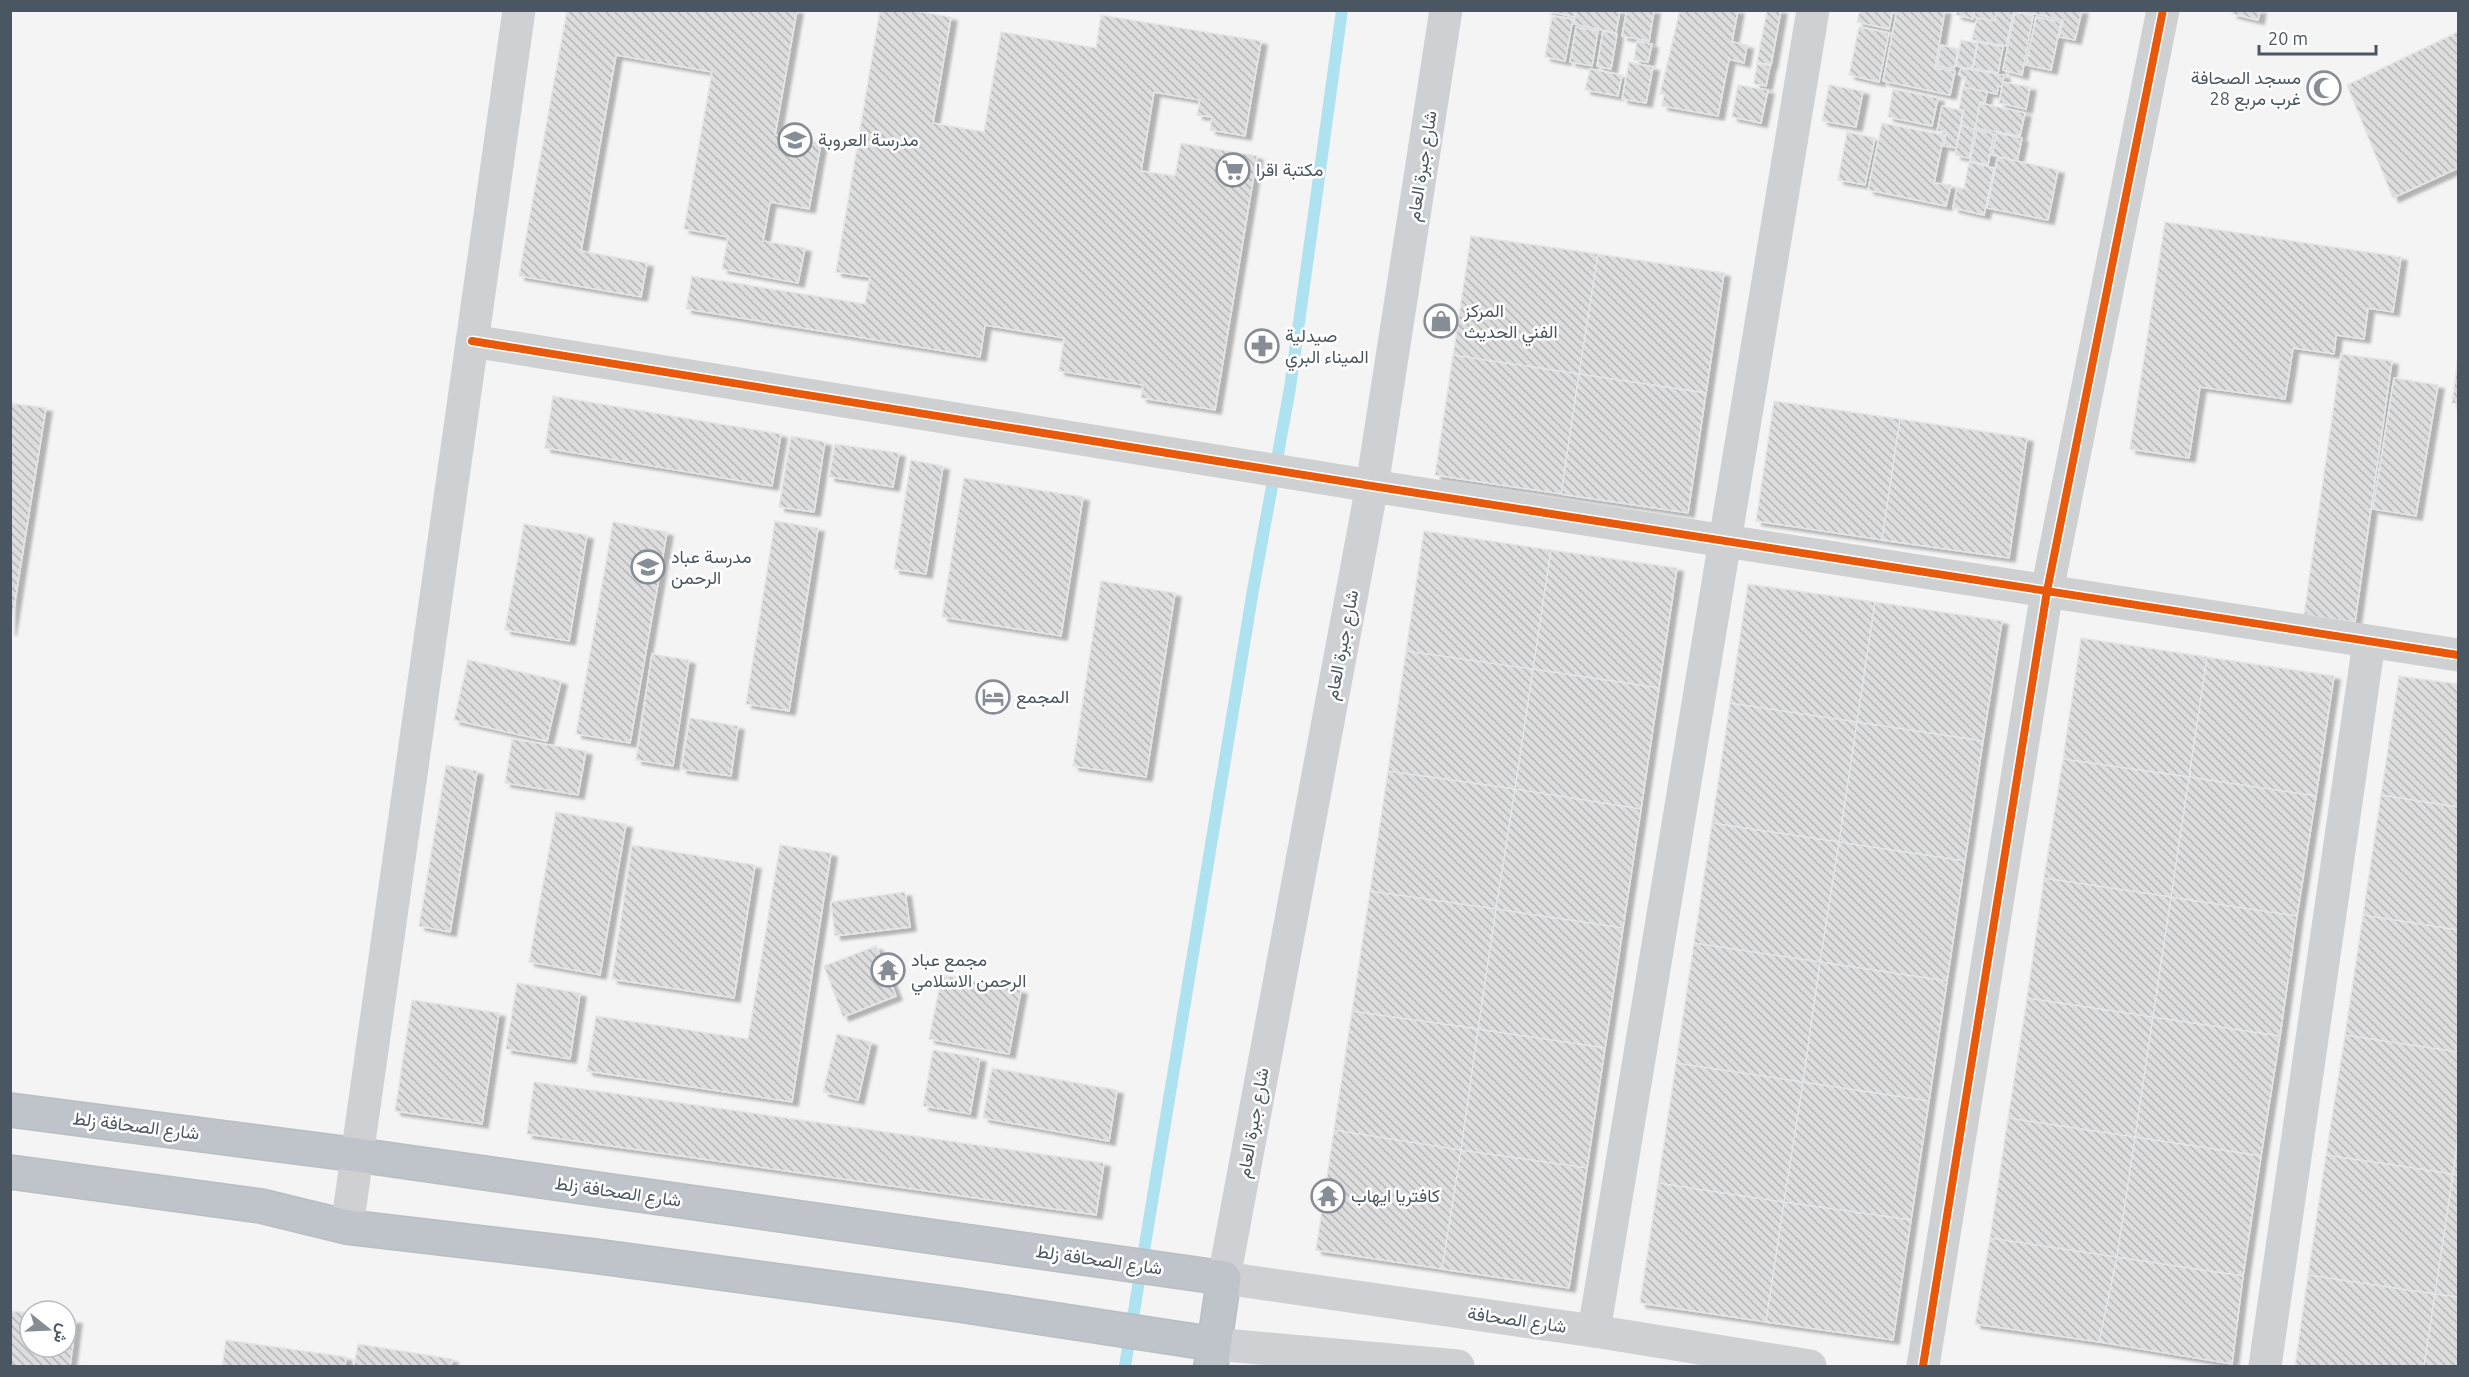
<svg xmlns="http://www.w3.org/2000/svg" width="2469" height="1377" font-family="Ubuntu,Vazirmatn,sans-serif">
  <defs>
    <pattern id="building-back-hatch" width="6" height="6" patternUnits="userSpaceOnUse" patternTransform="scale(1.5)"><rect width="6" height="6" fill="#ddddde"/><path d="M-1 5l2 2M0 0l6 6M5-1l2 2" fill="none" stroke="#b5b6b7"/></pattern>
    <filter id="shadow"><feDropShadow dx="6" dy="4" stdDeviation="1.5" flood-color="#0004"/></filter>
  </defs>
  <rect width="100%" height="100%" fill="#f4f4f4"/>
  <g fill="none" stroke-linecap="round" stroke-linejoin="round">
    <!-- stream -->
    <path stroke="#aee2f0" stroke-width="12" d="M 1125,1366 L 1253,590 L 1290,388 L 1342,10"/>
  </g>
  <!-- building -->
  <path fill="url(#building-back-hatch)" stroke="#e5e6e7" stroke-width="1.5" filter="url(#shadow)" d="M 567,10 L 797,10 L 775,135 L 821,143 L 809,209 L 770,202 L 763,241 L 805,248 L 798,283 L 722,269 L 728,237 L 684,229 L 712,72 L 616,55 L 581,251 L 647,263 L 641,297 L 519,276 Z
    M 880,10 L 908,10 L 951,17 L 933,123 L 984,132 L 1001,32 L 1096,48 L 1101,15 L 1261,41 L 1245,136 L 1210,130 L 1212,117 L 1197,115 L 1200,100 L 1154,92 L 1141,171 L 1175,176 L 1181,143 L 1257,156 L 1215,410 L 1141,398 L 1143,385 L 1059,371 L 1064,338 L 985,325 L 980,357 L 686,309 L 692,276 L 865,304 L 870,277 L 836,272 Z
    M 1545,10 L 1575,10 L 1574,17 Z
    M 1576,10 L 1620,10 L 1616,33 L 1574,24 Z
    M 1627,10 L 1654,10 L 1649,41 L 1622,36 Z
    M 1680,10 L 1738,10 L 1732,42 L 1747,45 L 1744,63 L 1729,59 L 1718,116 L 1662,106 L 1664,94 L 1660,94 Z
    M 1767,10 L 1781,10 L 1771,65 L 1757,62 Z
    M 1860,10 L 1893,10 L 1889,29 L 1857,22 Z
    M 1897,10 L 1945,10 L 1935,68 L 1955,71 L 1950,95 L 1883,81 Z
    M 1957,10 L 1975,10 L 1973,19 L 1956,15 Z
    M 1975,10 L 1997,10 L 1995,21 L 1973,17 Z
    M 1997,10 L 2014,10 L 2006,46 L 1972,40 L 1977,18 L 1995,21 Z
    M 2015,10 L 2082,10 L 2075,40 L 2059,37 L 2063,20 Z
    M 2233,10 L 2260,10 L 2258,20 L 2232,14 Z
    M 2015,12 L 2033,16 L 2022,75 L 2003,70 Z
    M 1552,16 L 1573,19 L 1565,61 L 1545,57 Z
    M 2036,17 L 2061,22 L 2051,70 L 2026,65 Z
    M 1576,27 L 1598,31 L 1592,66 L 1570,62 Z
    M 1859,27 L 1889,33 L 1879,82 L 1849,75 Z
    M 1603,31 L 1617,34 L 1611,69 L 1597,66 Z
    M 2458,32 L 2458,168 L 2393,198 L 2347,85 Z
    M 1961,40 L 1977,43 L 1972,69 L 1956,66 Z
    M 1637,41 L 1652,44 L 1648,62 L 1634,60 Z
    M 1978,42 L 2003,47 L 1998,73 L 1973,68 Z
    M 1941,45 L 1958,49 L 1954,69 L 1937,66 Z
    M 1629,62 L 1653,67 L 1646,103 L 1622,99 Z
    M 1757,64 L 1770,66 L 1766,86 L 1754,84 Z
    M 1961,68 L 2004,75 L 2002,87 L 1998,86 L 1997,94 L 1964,87 L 1966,77 L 1959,75 Z
    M 1590,69 L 1622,75 L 1618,96 L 1585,90 Z
    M 2003,82 L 2030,87 L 2026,109 L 1999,103 Z
    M 1738,85 L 1768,90 L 1761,123 L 1732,117 Z
    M 1829,85 L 1863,91 L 1856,127 L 1822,121 Z
    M 1963,87 L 1987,92 L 1985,102 L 1980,102 L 1975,129 L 1961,126 L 1964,110 L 1959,109 Z
    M 1893,89 L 1938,98 L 1932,126 L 1888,117 Z
    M 1980,103 L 2025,113 L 2020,136 L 1975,128 Z
    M 1942,106 L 1963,111 L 1956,148 L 1944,146 L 1946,132 L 1937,131 Z
    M 1882,123 L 1944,135 L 1934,183 L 1951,185 L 1946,206 L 1868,190 Z
    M 1961,126 L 1975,129 L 1969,158 L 1955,155 Z
    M 1977,130 L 1994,134 L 1988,165 L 1970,161 Z
    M 1847,132 L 1875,138 L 1865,185 L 1838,180 Z
    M 1997,133 L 2022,138 L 2017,161 L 1992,155 Z
    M 1998,157 L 2058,170 L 2048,220 L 1987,208 Z
    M 1969,162 L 1994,168 L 1984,215 L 1953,208 L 1957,187 L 1964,189 Z
    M 2165,222 L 2401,257 L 2393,312 L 2368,308 L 2364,339 L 2336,335 L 2334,354 L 2293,348 L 2285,399 L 2200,387 L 2189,458 L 2130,449 Z
    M 1471,236 L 1598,254 L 1579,374 L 1453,355 Z
    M 1598,254 L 1724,273 L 1706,393 L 1579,374 Z
    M 2341,354 L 2392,361 L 2355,622 L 2304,615 Z
    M 1453,355 L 1579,374 L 1561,494 L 1435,475 Z
    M 2458,357 L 2458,404 L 2452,403 Z
    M 1579,374 L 1706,393 L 1688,513 L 1561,494 Z
    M 2394,378 L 2438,385 L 2416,516 L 2373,509 Z
    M 553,396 L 781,434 L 772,486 L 545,448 Z
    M 1774,401 L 1900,419 L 1882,540 L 1756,521 Z
    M 10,403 L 46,408 L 10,632 Z
    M 1900,419 L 2027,438 L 2009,558 L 1882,540 Z
    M 791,436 L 825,442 L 814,512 L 779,507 Z
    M 835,444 L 899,453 L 893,487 L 829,477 Z
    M 911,460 L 943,466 L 926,574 L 894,569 Z
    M 964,478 L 1083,497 L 1061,636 L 942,617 Z
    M 775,521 L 818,528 L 789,711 L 746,704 Z
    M 613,522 L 667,532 L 630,743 L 576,734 Z
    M 524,524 L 587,535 L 569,641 L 505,630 Z
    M 1424,531 L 1551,550 L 1533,669 L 1406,651 Z
    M 1551,550 L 1677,568 L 1659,688 L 1533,669 Z
    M 1101,581 L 1175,593 L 1146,777 L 1073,766 Z
    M 1748,584 L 1875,602 L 1857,722 L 1730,703 Z
    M 1875,602 L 2002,621 L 1983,741 L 1857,722 Z
    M 2081,638 L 2207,657 L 2189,777 L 2063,759 Z
    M 1406,651 L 1533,669 L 1515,789 L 1388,771 Z
    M 652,654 L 689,660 L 673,766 L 636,760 Z
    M 2207,657 L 2334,676 L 2316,796 L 2189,777 Z
    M 468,660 L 561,681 L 547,741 L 454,720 Z
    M 1533,669 L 1659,688 L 1641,809 L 1515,789 Z
    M 2399,676 L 2458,684 L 2458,807 L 2381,795 Z
    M 1730,703 L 1857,722 L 1839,842 L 1712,823 Z
    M 690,718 L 738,726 L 731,776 L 681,769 Z
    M 1857,722 L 1983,741 L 1965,861 L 1839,842 Z
    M 512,739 L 586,751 L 578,795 L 505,783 Z
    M 2063,759 L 2189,777 L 2171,897 L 2044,878 Z
    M 446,765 L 477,771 L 450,932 L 419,926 Z
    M 1388,771 L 1515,789 L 1496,909 L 1370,891 Z
    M 2189,777 L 2316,796 L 2297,916 L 2171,897 Z
    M 1515,789 L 1641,809 L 1623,928 L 1496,909 Z
    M 2381,795 L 2458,807 L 2458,930 L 2363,915 Z
    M 556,812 L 626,824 L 600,975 L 529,962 Z
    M 1712,823 L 1839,842 L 1820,962 L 1694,943 Z
    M 1839,842 L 1965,861 L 1947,981 L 1820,962 Z
    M 632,845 L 755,865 L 734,998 L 612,979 Z
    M 780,845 L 831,853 L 792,1102 L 587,1071 L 596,1016 L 748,1039 Z
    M 2044,878 L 2171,897 L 2153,1017 L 2027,998 Z
    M 1370,891 L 1496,909 L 1478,1029 L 1352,1011 Z
    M 905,892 L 910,927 L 835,936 L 831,902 Z
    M 2171,897 L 2297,916 L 2280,1036 L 2153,1017 Z
    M 1496,909 L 1623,928 L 1605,1048 L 1478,1029 Z
    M 2363,915 L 2458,930 L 2458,1052 L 2345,1035 Z
    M 1694,943 L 1820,962 L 1803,1082 L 1676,1063 Z
    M 876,946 L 896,996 L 843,1017 L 824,966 Z
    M 1820,962 L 1947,981 L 1929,1101 L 1803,1082 Z
    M 942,975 L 1021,990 L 1009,1054 L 929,1039 Z
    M 517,983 L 580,993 L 570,1059 L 506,1049 Z
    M 2027,998 L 2153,1017 L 2135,1137 L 2008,1118 Z
    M 412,1000 L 499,1013 L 482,1124 L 395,1111 Z
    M 1352,1011 L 1478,1029 L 1461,1150 L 1334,1130 Z
    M 2153,1017 L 2280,1036 L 2261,1156 L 2135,1137 Z
    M 1478,1029 L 1605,1048 L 1587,1168 L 1461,1150 Z
    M 837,1034 L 871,1042 L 858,1100 L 823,1092 Z
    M 2345,1035 L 2458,1052 L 2458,1137 L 2453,1174 L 2326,1155 Z
    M 933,1050 L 980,1058 L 970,1114 L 923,1106 Z
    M 1676,1063 L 1803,1082 L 1784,1202 L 1658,1183 Z
    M 992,1068 L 1117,1090 L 1109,1141 L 983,1118 Z
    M 534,1082 L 1104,1163 L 1096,1215 L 527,1134 Z
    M 1803,1082 L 1929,1101 L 1911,1220 L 1784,1202 Z
    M 2008,1118 L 2135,1137 L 2117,1257 L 1990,1238 Z
    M 1334,1130 L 1461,1150 L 1442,1269 L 1316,1250 Z
    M 2135,1137 L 2261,1156 L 2243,1276 L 2117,1257 Z
    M 2458,1137 L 2458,1175 L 2453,1174 Z
    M 1461,1150 L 1587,1168 L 1569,1288 L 1442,1269 Z
    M 2326,1155 L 2453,1174 L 2435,1294 L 2308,1275 Z
    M 2453,1174 L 2458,1175 L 2458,1297 L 2435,1294 Z
    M 1658,1183 L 1784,1202 L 1766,1322 L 1640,1303 Z
    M 1784,1202 L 1911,1220 L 1893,1340 L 1766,1322 Z
    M 1990,1238 L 2117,1257 L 2099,1342 L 1975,1324 Z
    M 2117,1257 L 2243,1276 L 2232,1364 L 2099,1342 Z
    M 2308,1275 L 2435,1294 L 2424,1366 L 2295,1366 Z
    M 2435,1294 L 2458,1297 L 2458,1366 L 2424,1366 Z
    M 10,1311 L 30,1313 L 30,1347 L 66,1347 L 66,1319 L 76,1320 L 70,1366 L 10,1366 Z
    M 226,1340 L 346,1357 L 345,1366 L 222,1366 Z
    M 358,1344 L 452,1359 L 451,1366 L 354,1366 Z"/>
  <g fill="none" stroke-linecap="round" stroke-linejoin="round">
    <defs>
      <path id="highway" d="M 10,1110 L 358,1155 L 1224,1278 L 1211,1366
        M 10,1172 L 261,1206 L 347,1227 L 594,1256 L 959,1305 L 1214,1344"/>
    </defs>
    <!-- highway casing -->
    <use href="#highway" stroke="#b9bec3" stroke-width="36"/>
    <!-- street -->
    <path stroke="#ced0d2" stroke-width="33" d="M 472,341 L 1372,486 L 2458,655
      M 347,1227 L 519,10
      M 1594,1331 L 1813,10
      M 1923,1366 L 2047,591 L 2163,10
      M 2265,1366 L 2369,642"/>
    <!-- secondary -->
    <path stroke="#ced0d4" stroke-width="33" d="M 1446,10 L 1372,486 L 1224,1278 L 1594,1331 L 1810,1366
      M 1214,1344 L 1458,1366"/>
    <!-- highway -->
    <use href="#highway" stroke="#bec4c9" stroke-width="33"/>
    <defs>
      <path id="cycleway" d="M 472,341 L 1372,486 L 2458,655
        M 1923,1366 L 2047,591 L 2163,10"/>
    </defs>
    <!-- cycleway casing -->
    <use href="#cycleway" stroke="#fff" stroke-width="11"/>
    <!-- cycleway -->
    <use href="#cycleway" stroke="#e8590c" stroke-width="8"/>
  </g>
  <!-- icons -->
  <defs>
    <symbol id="mosque-ring" viewBox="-11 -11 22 22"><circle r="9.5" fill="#fff" stroke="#868d94" stroke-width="1.5"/><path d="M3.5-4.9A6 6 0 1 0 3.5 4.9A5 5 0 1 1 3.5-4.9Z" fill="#868d94"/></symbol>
    <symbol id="school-ring" viewBox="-11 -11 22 22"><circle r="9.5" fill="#fff" stroke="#868d94" stroke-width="1.5"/><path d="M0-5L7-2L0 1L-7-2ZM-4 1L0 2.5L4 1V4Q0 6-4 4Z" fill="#868d94"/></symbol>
    <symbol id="supermarket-ring" viewBox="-11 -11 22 22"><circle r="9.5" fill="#fff" stroke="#868d94" stroke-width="1.5"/><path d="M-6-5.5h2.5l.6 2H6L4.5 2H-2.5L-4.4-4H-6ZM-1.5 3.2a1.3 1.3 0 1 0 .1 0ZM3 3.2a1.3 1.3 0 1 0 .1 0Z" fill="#868d94"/></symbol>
    <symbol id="shop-ring" viewBox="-11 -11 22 22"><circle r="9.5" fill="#fff" stroke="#868d94" stroke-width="1.5"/><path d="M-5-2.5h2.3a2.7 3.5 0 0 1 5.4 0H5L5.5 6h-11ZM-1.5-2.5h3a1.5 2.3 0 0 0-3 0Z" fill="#868d94"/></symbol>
    <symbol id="pharmacy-ring" viewBox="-11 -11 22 22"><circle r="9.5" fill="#fff" stroke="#868d94" stroke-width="1.5"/><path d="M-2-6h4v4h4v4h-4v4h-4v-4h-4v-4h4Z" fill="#868d94"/></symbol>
    <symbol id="hotel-ring" viewBox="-11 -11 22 22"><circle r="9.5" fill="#fff" stroke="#868d94" stroke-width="1.5"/><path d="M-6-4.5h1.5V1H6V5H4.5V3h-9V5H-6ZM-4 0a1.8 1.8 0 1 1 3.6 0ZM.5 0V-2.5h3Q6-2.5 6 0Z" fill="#868d94"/></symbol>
    <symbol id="temple-ring" viewBox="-11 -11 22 22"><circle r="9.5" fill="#fff" stroke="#868d94" stroke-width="1.5"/><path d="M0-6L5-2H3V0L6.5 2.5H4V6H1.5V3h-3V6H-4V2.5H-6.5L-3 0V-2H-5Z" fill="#868d94"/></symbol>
  </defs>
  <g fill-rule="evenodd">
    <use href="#mosque-ring" x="2305" y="69" width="38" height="38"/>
    <use href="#school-ring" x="776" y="121" width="38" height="38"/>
    <use href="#supermarket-ring" x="1214" y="151" width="38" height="38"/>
    <use href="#shop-ring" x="1422" y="302" width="38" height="38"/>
    <use href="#pharmacy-ring" x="1243" y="327" width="38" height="38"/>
    <use href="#school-ring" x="629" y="548" width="38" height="38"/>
    <use href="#hotel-ring" x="974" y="678" width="38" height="38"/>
    <use href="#temple-ring" x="869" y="951" width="38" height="38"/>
    <use href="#temple-ring" x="1309" y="1177" width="38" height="38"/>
  </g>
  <g text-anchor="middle" stroke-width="5" stroke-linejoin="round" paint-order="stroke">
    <!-- poi labels -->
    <g font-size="18" fill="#4a5661" stroke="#fff" text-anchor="start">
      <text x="2301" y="84" text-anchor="end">مسجد الصحافة<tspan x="2301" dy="21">غرب مربع 28</tspan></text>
      <text x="818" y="146">مدرسة العروبة</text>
      <text x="1256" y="176">مكتبة اقرا</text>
      <text x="1464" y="317">المركز<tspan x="1464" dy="21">الفني الحديث</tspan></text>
      <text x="1285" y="342">صيدلية<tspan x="1285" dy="21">الميناء البري</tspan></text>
      <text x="671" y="563">مدرسة عباد<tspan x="671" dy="21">الرحمن</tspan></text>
      <text x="1016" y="703">المجمع</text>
      <text x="911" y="966">مجمع عباد<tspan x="911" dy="21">الرحمن الاسلامي</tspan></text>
      <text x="1351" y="1202">كافتريا ايهاب</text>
    </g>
    <!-- street labels -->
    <g font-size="18" fill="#4a5661" stroke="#fff">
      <text transform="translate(1422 166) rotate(-81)" y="6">شارع جبرة العام</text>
      <text transform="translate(1342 645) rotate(-79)" y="6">شارع جبرة العام</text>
      <text transform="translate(1253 1123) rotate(-80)" y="6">شارع جبرة العام</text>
      <text transform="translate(136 1126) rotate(7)" y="6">شارع الصحافة زلط</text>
      <text transform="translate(618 1192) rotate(8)" y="6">شارع الصحافة زلط</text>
      <text transform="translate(1099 1260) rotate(8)" y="6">شارع الصحافة زلط</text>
      <text transform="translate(1517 1320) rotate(8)" y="6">شارع الصحافة</text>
    </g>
  </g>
  <!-- border -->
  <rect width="2469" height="1377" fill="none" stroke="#4a5661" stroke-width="24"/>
  <!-- north arrow -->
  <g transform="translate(48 1329) rotate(108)"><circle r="28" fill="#ffffff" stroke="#b7bbc0" stroke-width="1.5"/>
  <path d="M0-4.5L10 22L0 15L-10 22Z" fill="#868d94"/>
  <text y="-9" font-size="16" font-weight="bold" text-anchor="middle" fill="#4a5661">ش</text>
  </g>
  <!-- scale -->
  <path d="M2259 45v9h117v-9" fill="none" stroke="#4a5661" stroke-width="3"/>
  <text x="2268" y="45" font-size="18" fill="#4a5661" stroke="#ffffff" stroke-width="4.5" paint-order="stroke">20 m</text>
</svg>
